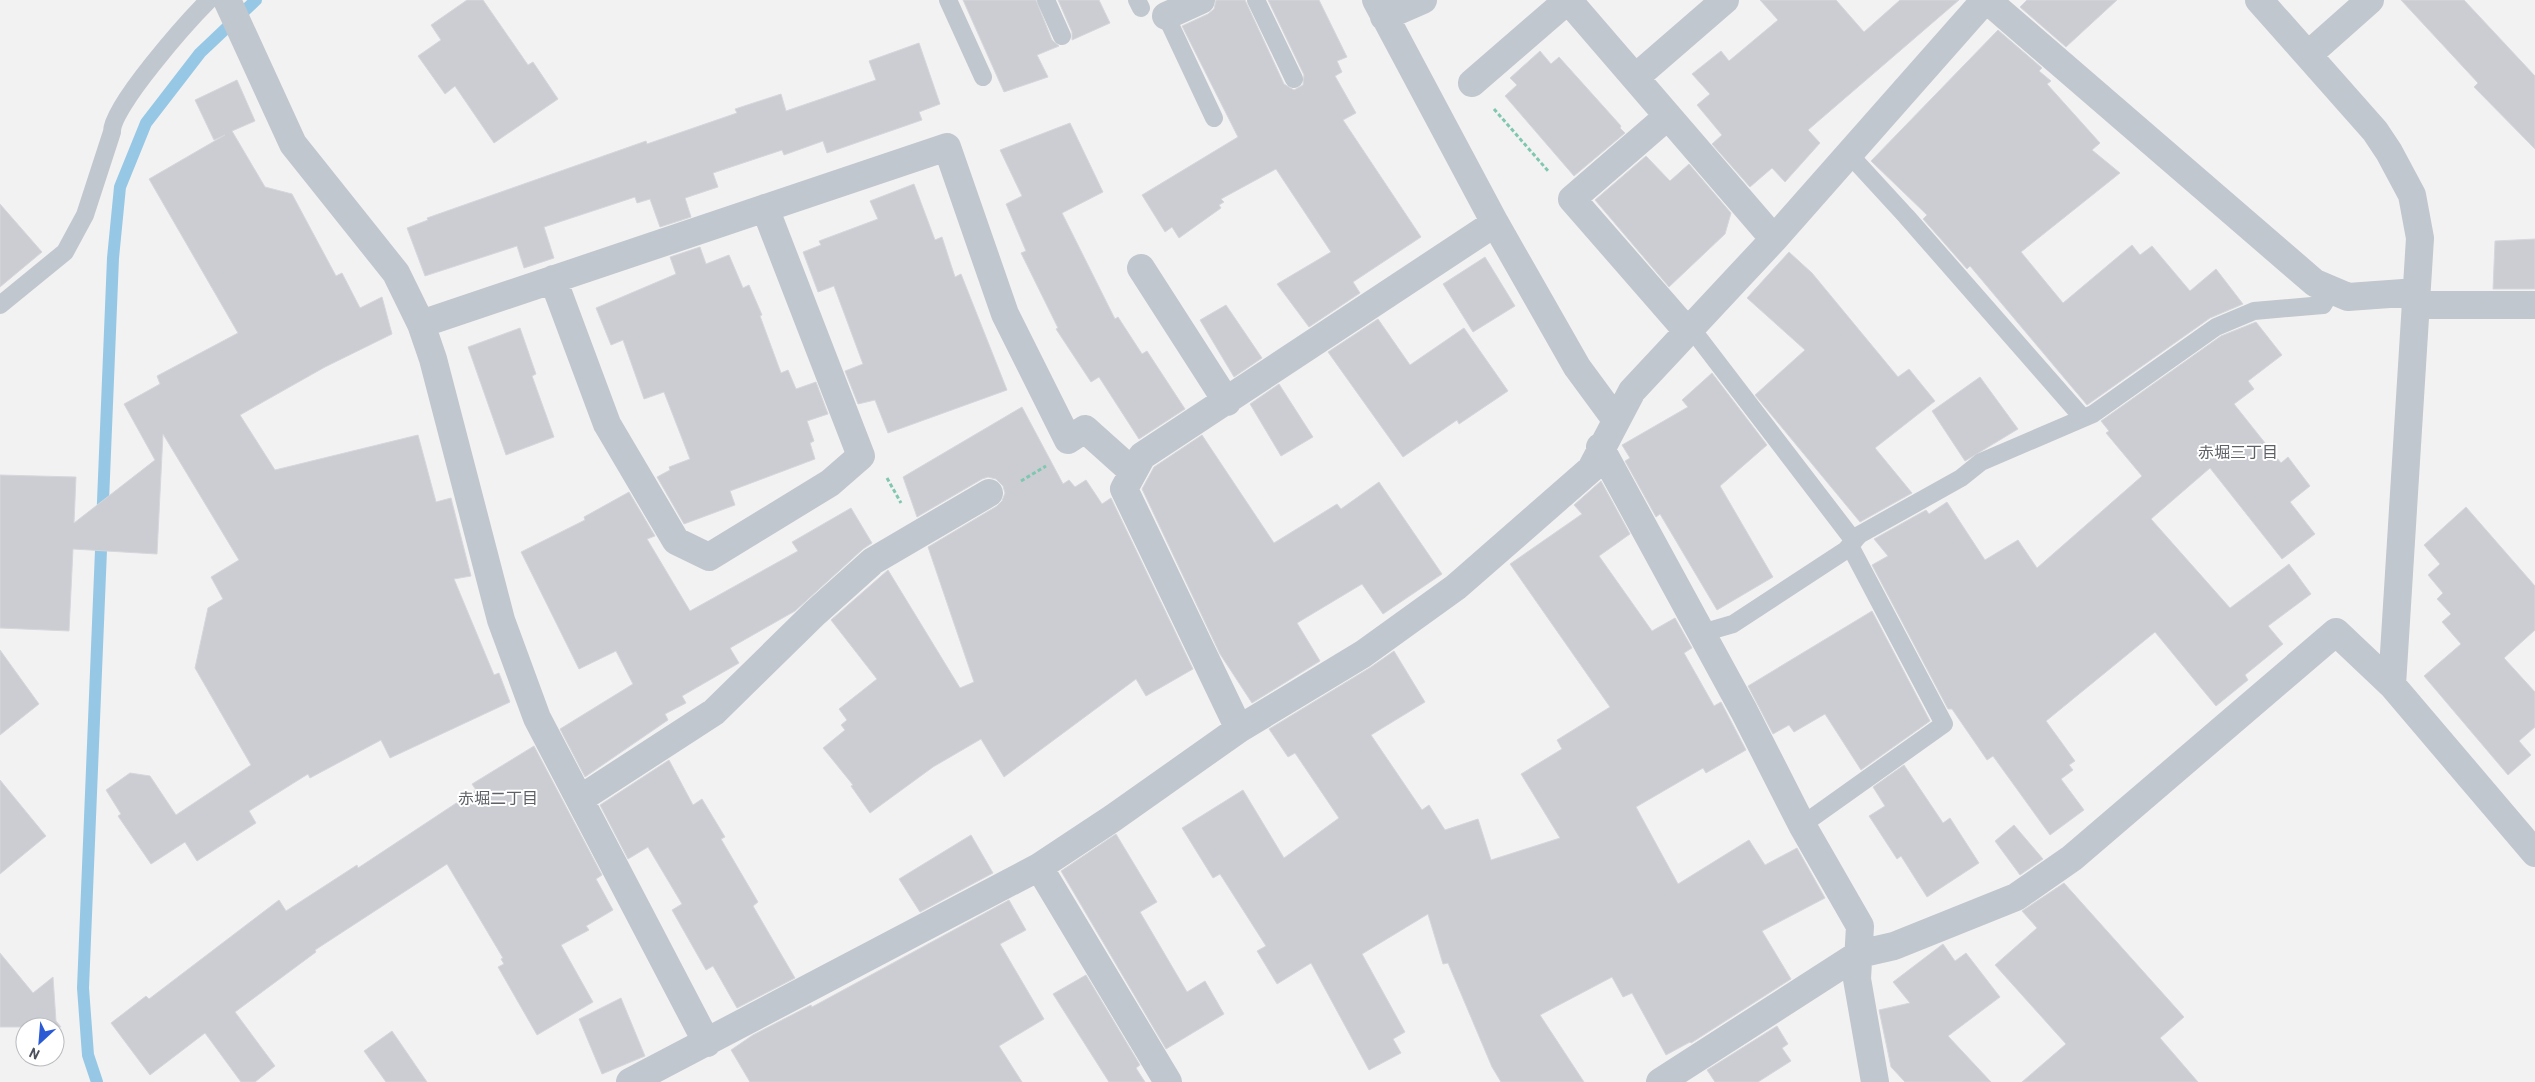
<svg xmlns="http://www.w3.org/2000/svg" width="2535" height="1082" font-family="Barlow,'Noto Sans JP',sans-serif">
  <rect width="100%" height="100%" fill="#f3f2f2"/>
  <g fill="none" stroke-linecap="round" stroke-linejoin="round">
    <!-- stream -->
    <path stroke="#96c8e5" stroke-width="12" d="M 97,1082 L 88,1055 L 83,988 L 113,258 L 120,187 L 146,123 L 200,53 L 256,0"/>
  </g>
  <!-- building -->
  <path fill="#cccdd3" stroke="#d6d7dc" d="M 467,0 L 483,0 L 528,65 L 533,62 L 558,99 L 494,143 L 455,86 L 445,94 L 418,56 L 441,40 L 431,25 Z
    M 963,0 L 1036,0 L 1052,40 L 1059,46 L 1037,55 L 1048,77 L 1004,92 Z
    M 1058,0 L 1099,0 L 1110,23 L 1072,40 L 1072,32 Z
    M 1216,0 L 1245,0 L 1284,84 L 1294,90 L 1303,85 L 1304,75 L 1268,0 L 1319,0 L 1347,57 L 1337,61 L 1342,72 L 1335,76 L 1356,113 L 1343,120 L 1421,237 L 1353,282 L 1360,293 L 1309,327 L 1277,284 L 1331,252 L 1276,169 L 1221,199 L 1224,202 L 1219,205 L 1221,208 L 1179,238 L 1172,227 L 1165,232 L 1142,195 L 1238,137 L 1182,26 L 1208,14 L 1214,9 Z
    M 1760,0 L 1836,0 L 1864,32 L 1900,0 L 1959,0 L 1808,130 L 1820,143 L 1785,182 L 1772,168 L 1750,187 L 1712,144 L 1722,135 L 1697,105 L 1710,94 L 1692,74 L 1721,51 L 1729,61 L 1778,20 Z
    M 2027,0 L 2117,0 L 2066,47 L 2020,7 Z
    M 2401,0 L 2464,0 L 2535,76 L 2535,149 L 2474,87 L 2478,83 Z
    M 1998,30 L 2042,68 L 2039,71 L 2051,81 L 2047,84 L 2100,143 L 2092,150 L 2120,173 L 2021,252 L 2063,303 L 2132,245 L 2140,255 L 2152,246 L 2190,291 L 2216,269 L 2243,304 L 2210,318 L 2087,405 L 1970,266 L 1967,269 L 1923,219 L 1927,215 L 1871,161 Z
    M 919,43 L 940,104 L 919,112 L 922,120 L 827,153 L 823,141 L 784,155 L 782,150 L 713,173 L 718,187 L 685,198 L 691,217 L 660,227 L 650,199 L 637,203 L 635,197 L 544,227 L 554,258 L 524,268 L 517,246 L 425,276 L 407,228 L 428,220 L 427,218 L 646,141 L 647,144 L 737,113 L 735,109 L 781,94 L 786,111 L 876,80 L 869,61 Z
    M 1540,51 L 1551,64 L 1559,57 L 1621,126 L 1620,128 L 1625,133 L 1574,176 L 1505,96 L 1517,85 L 1510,78 Z
    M 237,80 L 255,121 L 232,131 L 265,187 L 292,194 L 336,276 L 342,273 L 360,308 L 382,297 L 392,334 L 325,367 L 240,415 L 275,470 L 418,435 L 436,502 L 451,498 L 471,576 L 454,579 L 494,675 L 499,673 L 510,702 L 390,758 L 381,740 L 310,778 L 308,774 L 249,811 L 256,823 L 197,861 L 185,842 L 151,864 L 118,816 L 121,814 L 106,790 L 130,773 L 150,776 L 176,815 L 251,765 L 195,668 L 208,608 L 223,599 L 211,577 L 239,560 L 163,434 L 157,554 L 73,549 L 69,631 L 0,628 L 0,475 L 76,477 L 74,523 L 155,460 L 124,404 L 160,384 L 157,376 L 238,333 L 149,179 L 225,135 L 214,140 L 195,100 Z
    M 1070,123 L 1103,192 L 1062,213 L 1115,319 L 1118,317 L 1142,354 L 1147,351 L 1185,409 L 1139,439 L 1099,377 L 1091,382 L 1056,329 L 1058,328 L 1021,253 L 1026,251 L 1006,204 L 1022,196 L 1000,150 Z
    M 1646,156 L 1670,181 L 1689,164 L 1731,213 L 1725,234 L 1669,287 L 1595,200 Z
    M 914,184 L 935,240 L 942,237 L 955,277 L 961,274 L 1007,390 L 888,433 L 875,400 L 858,404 L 845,371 L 863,364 L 834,286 L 818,292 L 803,252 L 821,245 L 819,241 L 878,219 L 870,201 Z
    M 0,204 L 42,252 L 0,287 Z
    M 2535,239 L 2535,289 L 2493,289 L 2495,241 Z
    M 700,247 L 706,264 L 729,255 L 743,288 L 749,285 L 762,315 L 760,316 L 781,373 L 788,370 L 796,389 L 816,382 L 828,414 L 807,421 L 814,441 L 810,443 L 815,459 L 730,491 L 735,505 L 684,524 L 657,477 L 670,470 L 669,467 L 690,459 L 664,392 L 644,399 L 623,340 L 611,345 L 596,308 L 676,274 L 670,257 Z
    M 1789,252 L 1812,273 L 1898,377 L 1909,369 L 1935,401 L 1875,448 L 1912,493 L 1860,522 L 1755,395 L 1805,350 L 1747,298 Z
    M 1485,257 L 1515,306 L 1473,332 L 1443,284 Z
    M 1226,305 L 1262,358 L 1234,377 L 1200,320 Z
    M 1378,319 L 1410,365 L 1464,328 L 1508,391 L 1459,424 L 1457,420 L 1403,457 L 1328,352 Z
    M 2256,322 L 2282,355 L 2248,381 L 2254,389 L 2234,404 L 2281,463 L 2288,457 L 2310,486 L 2290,502 L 2315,534 L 2282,559 L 2210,468 L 2151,519 L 2230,608 L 2289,564 L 2311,594 L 2268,626 L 2283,644 L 2245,675 L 2248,680 L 2216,706 L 2155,632 L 2046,721 L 2075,761 L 2069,765 L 2073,770 L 2061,779 L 2084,810 L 2050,835 L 1993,756 L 1987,760 L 1952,709 L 1948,709 L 1872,565 L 1888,556 L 1874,539 L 1926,510 L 1929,514 L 1947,502 L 1985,560 L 2018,540 L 2037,568 L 2142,476 L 2106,433 L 2109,431 L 2101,421 L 2221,336 Z
    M 520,328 L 536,374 L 532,376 L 554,437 L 506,455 L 468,347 Z
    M 1712,373 L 1767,445 L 1720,486 L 1773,577 L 1717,610 L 1660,514 L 1656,517 L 1625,461 L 1630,458 L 1622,445 L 1688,407 L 1682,400 Z
    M 1980,377 L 2018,429 L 1965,461 L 1932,411 Z
    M 1279,384 L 1313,437 L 1281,456 L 1250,404 Z
    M 1022,407 L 1063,484 L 1069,480 L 1075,487 L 1086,480 L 1102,504 L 1111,498 L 1193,669 L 1146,696 L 1136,679 L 1004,777 L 981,739 L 933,767 L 870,813 L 851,786 L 853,785 L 823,748 L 845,730 L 841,725 L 847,720 L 839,709 L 877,679 L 831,620 L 888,570 L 960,688 L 974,682 L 928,547 L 997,506 L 1002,501 L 1005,493 L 1003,486 L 996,479 L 988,477 L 982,479 L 917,517 L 903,477 Z
    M 1202,435 L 1274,543 L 1337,504 L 1341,509 L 1379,482 L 1442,574 L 1383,614 L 1362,584 L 1297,623 L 1320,661 L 1252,703 L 1220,654 L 1142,489 L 1154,467 Z
    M 1601,481 L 1630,534 L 1599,556 L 1652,631 L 1675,618 L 1692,648 L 1684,653 L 1714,706 L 1721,702 L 1746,750 L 1706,773 L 1703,768 L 1636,807 L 1678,884 L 1749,840 L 1765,865 L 1797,848 L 1825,898 L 1762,931 L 1791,979 L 1691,1043 L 1690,1042 L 1666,1055 L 1632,993 L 1623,997 L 1612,977 L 1540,1015 L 1584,1082 L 1501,1082 L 1492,1067 L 1448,963 L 1443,964 L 1428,914 L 1362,954 L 1405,1032 L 1393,1039 L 1401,1053 L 1369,1070 L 1311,963 L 1277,984 L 1257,951 L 1266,946 L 1220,874 L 1213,878 L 1182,828 L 1243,790 L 1284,858 L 1339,818 L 1295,753 L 1288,757 L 1269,729 L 1371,667 L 1394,651 L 1425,702 L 1371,735 L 1422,810 L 1429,805 L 1445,830 L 1478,819 L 1491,860 L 1560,838 L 1521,774 L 1562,749 L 1557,740 L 1610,707 L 1510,564 L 1582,514 L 1574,505 Z
    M 629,492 L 655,536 L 647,539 L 690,611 L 798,551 L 792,542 L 851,508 L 872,543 L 863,549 L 795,611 L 730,648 L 739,663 L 682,696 L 686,703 L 665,714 L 668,720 L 585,777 L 560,729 L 633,684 L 616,651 L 579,669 L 521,552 L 585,520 L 584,517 Z
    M 2466,507 L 2535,586 L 2535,630 L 2504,658 L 2535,692 L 2535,727 L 2519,741 L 2531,755 L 2508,775 L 2424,676 L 2461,644 L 2442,622 L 2451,614 L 2437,599 L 2443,593 L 2428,575 L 2440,564 L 2424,545 Z
    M 1872,611 L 1930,721 L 1861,770 L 1825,714 L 1794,732 L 1789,725 L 1773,734 L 1748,686 Z
    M 0,650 L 39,704 L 0,735 Z
    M 534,746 L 602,875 L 596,879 L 613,910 L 586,926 L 589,930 L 561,945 L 593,1002 L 537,1035 L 498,967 L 504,964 L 501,959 L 503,958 L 447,864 L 315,950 L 316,952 L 235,1012 L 275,1066 L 255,1082 L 241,1082 L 205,1033 L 150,1075 L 111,1023 L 146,996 L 149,999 L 279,900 L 286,911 L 357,865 L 358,868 L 476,790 L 472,784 Z
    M 669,760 L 693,805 L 702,799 L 725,837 L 721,839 L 758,902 L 753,906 L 795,978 L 737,1008 L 713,966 L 706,970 L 672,910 L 682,904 L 648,847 L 628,859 L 600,805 Z
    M 1904,765 L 1943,823 L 1950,818 L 1979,863 L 1927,897 L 1901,856 L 1897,859 L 1869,816 L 1885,806 L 1873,787 Z
    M 0,780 L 46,836 L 0,874 Z
    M 2014,825 L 2043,859 L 2020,875 L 1995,841 Z
    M 1116,834 L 1157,902 L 1140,912 L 1187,992 L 1205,981 L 1224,1014 L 1166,1049 L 1061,871 Z
    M 971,835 L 993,873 L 920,912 L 899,879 Z
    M 2064,883 L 2184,1017 L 2160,1038 L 2198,1082 L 2022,1082 L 2066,1044 L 1995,965 L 2037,928 L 2022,911 Z
    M 1009,900 L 1026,930 L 1000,944 L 1044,1019 L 999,1046 L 1022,1082 L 750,1082 L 731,1050 L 753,1035 L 811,1005 L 812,1007 Z
    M 1943,944 L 1955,961 L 1966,953 L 2000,997 L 1948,1036 L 1991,1082 L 1905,1082 L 1891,1067 L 1879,1010 L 1910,1003 L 1893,982 Z
    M 0,953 L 33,993 L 53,977 L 56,1021 L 61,1027 L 0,1027 Z
    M 1086,975 L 1140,1065 L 1136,1068 L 1145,1082 L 1109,1082 L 1053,994 Z
    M 621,998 L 645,1056 L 602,1074 L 579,1019 Z
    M 1777,1026 L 1788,1044 L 1782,1048 L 1791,1061 L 1758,1082 L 1715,1082 L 1707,1070 Z
    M 392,1031 L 403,1047 L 427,1082 L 386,1082 L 364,1051 Z"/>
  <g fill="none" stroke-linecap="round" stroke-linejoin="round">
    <!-- path -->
    <path stroke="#80c7af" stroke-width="3" stroke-dasharray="4 2.5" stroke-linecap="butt" d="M 1494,109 L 1549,172
      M 887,478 L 901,503
      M 1021,481 L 1046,466"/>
    <!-- lane -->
    <path stroke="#c1c7ce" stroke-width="18" d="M 948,0 L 983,77
      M 1046,0 L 1062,36
      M 1137,0 L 1141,8
      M 1256,0 L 1294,79
      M 1166,16 L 1214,118
      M 1849,154 L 1906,216 L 2083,418
      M 0,305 L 65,252 L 85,215 L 112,132 C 111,107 189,20 209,0
      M 1691,328 L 1854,541
      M 1702,633 L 1733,624 L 1846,550 L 1859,535 L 1961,478 L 1981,462 L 2093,414 L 2216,327 L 2254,311 L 2323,305 L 2332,290
      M 1802,825 L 1944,724 L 1850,546"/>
    <!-- street -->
    <path stroke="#c1c7ce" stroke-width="28" d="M 227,0 L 293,144 L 396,273 L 421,324 L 433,359 L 501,620 L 537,718 L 707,1043
      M 1376,0 L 1495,223 L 1577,367 L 1616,420
      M 1568,0 L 1774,239
      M 1987,0 L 2315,283 L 2348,297 L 2417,292
      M 2259,0 L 2375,131 L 2389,152 L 2412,195 L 2420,238 L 2392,685
      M 1166,16 L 1201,0
      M 1384,17 L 1423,0
      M 2308,55 L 2370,0
      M 1636,77 L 1725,0
      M 1472,83 L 1568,0
      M 1668,116 L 1572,199 L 1688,332
      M 1141,268 L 1227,402
      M 553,279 L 607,424 L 676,541 L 709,557 L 830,483 L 861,456 L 765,208
      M 2415,305 L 2535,305
      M 421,324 L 947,147 L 1005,314 L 1068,440 L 1085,429 L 1133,472
      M 1600,447 L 1744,711 L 1802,825 L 1860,926 L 1857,979 L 1875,1082
      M 1239,729 L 1124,489 L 1142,456 L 1495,223
      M 580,799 L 714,712 L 815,613 L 873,561 L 989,493
      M 1039,867 L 1168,1082
      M 630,1082 L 1039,867 L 1113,818 L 1239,729 L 1363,654 L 1456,587 L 1591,469 L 1632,391 L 1774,239 L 1985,0
      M 1660,1082 L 1859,954 L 1894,946 L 2016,897 L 2072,858 L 2336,632 L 2392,685 L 2535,853"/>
  </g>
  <g text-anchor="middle" stroke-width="4" stroke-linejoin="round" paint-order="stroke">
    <!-- neighbourhood labels -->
    <g font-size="16" fill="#5e6166" stroke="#fff">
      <text x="2238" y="458">赤堀三丁目</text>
      <text x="498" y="804">赤堀二丁目</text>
    </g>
  </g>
  <!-- north arrow -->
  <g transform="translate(40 1042) rotate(206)"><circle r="24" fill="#ffffff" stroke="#b7babe"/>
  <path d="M0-4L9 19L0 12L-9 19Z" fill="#2b5bd4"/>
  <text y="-8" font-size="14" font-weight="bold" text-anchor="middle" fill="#4b525d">N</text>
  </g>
</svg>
